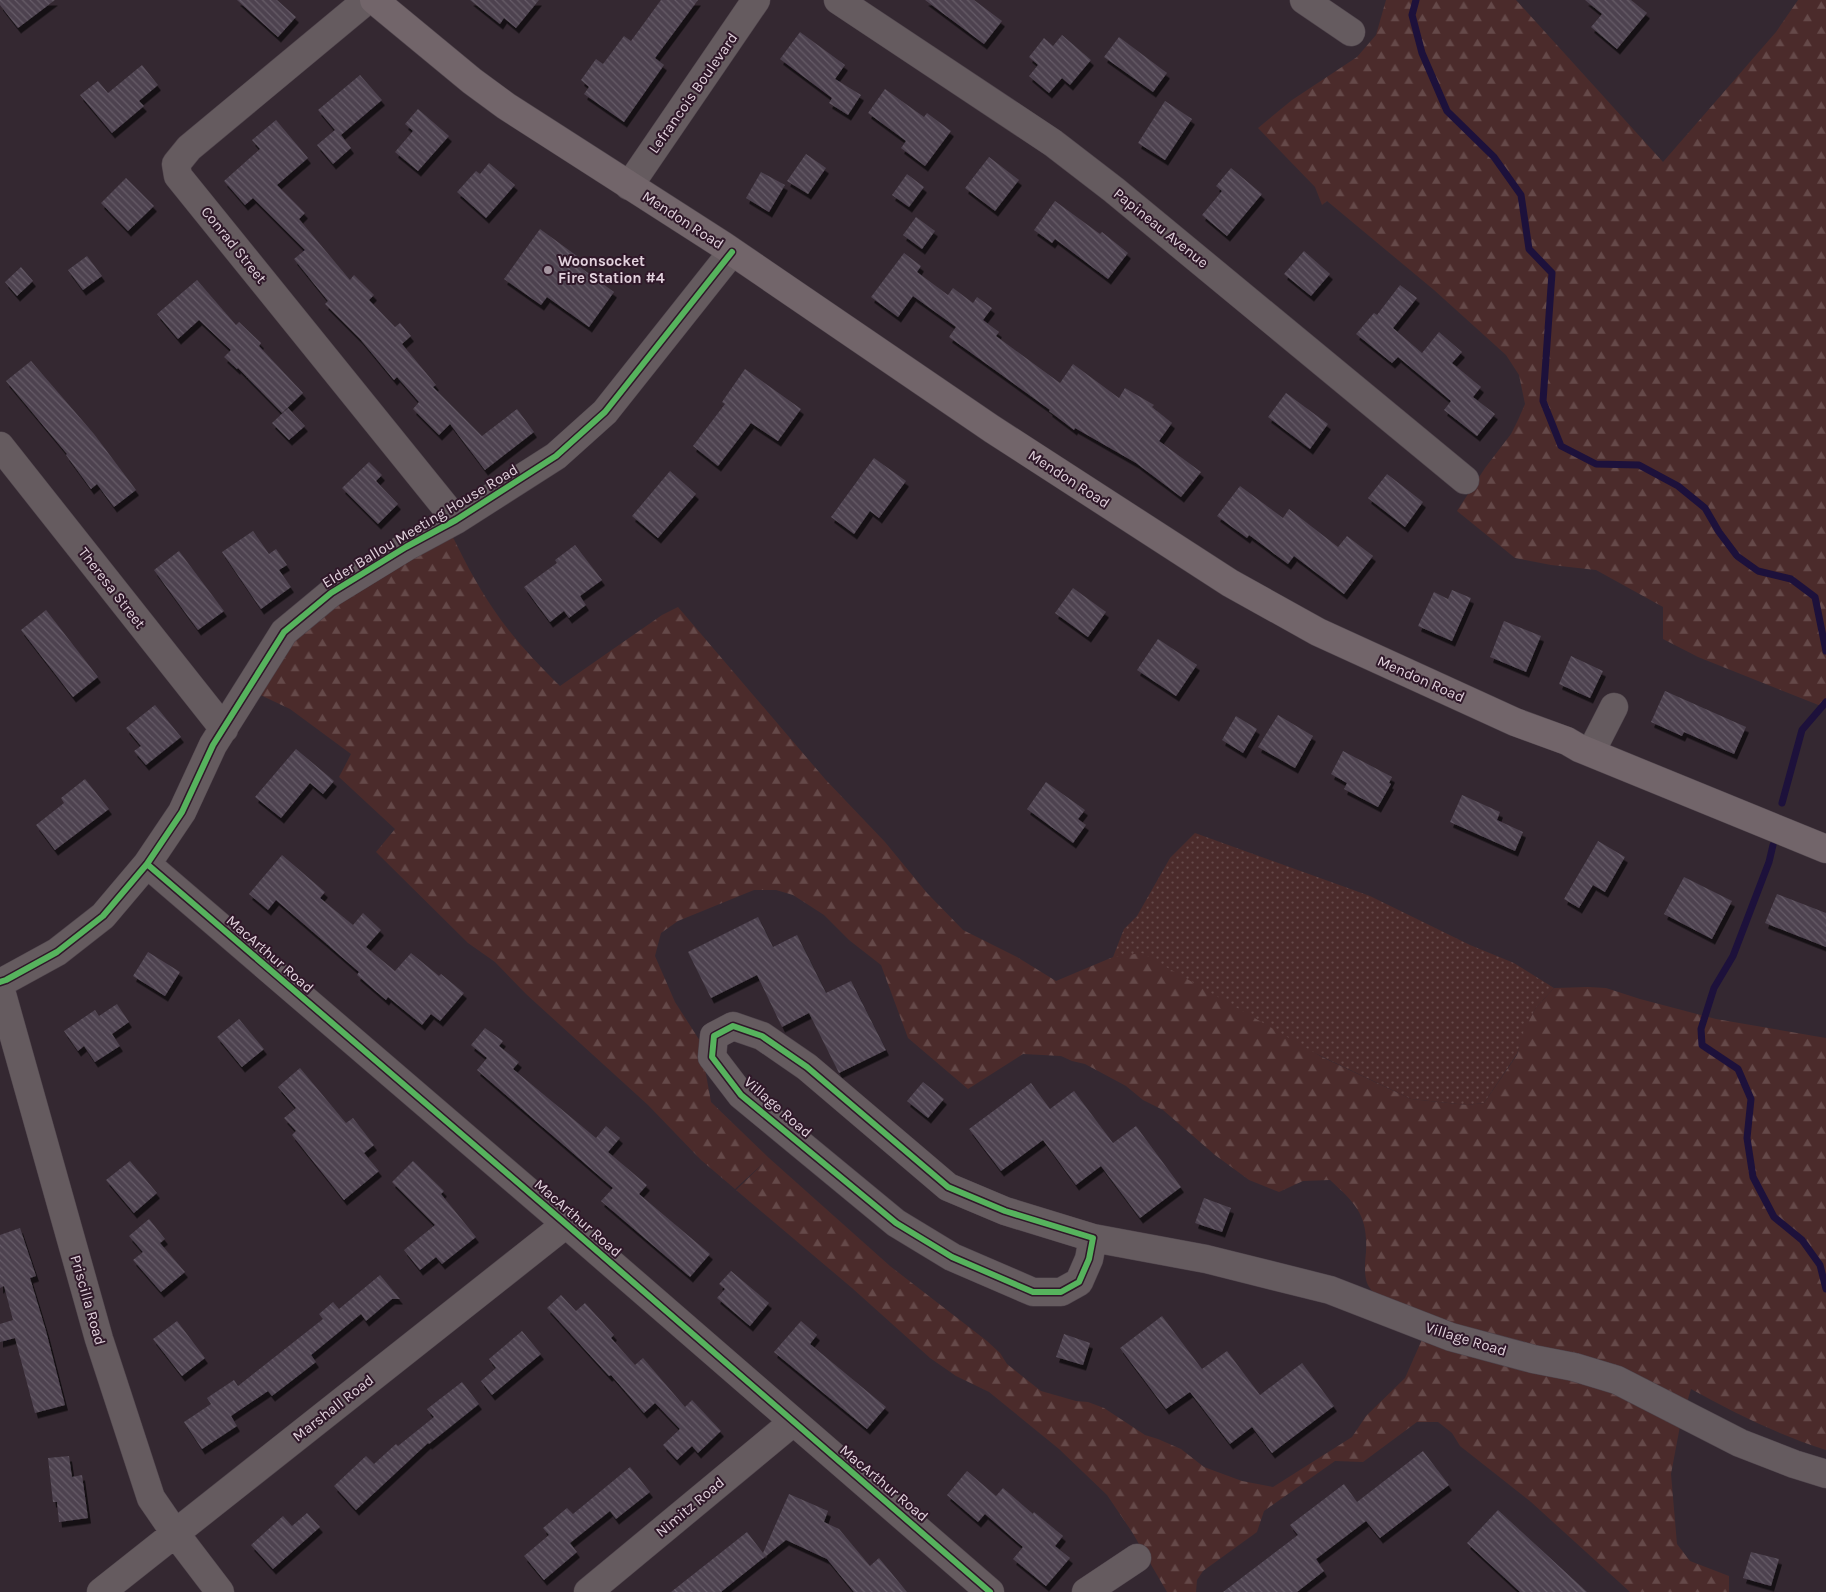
<svg xmlns="http://www.w3.org/2000/svg" width="1826" height="1592" font-family="Karla,sans-serif">
  <defs>
    <pattern id="grass-dots" width="8" height="8" patternUnits="userSpaceOnUse" patternTransform="scale(1.25)"><rect width="8" height="8" fill="#4b2b2b"/><path d="M2 2h.1M6 6h.1" fill="none" stroke="#654949" stroke-width="1.8" stroke-linecap="round"/></pattern>
    <pattern id="forest-firs" width="22" height="20" patternUnits="userSpaceOnUse" patternTransform="scale(1.25)"><rect width="22" height="20" fill="#4b2b2b"/><path d="M5 1l3.5 6h-7zM16 11l3.5 6h-7z" fill="#654949"/></pattern>
    <pattern id="building-back-hatch" width="6" height="6" patternUnits="userSpaceOnUse" patternTransform="scale(1.25)"><rect width="6" height="6" fill="#4d424f"/><path d="M-1 5l2 2M0 0l6 6M5-1l2 2" fill="none" stroke="#665c68"/></pattern>
    <filter id="shadow"><feDropShadow dx="3" dy="5.5" stdDeviation="0" flood-color="#0009"/></filter>
  </defs>
  <rect width="100%" height="100%" fill="#342831"/>
  <!-- grass -->
  <path fill="url(#grass-dots)" d="M 1195,833 L 1370,896 L 1470,945 L 1514,963 L 1554,988 L 1535,1009 L 1523,1035 L 1517,1054 L 1484,1103 L 1467,1105 L 1411,1099 L 1113,957 L 1124,929 L 1137,916 L 1170,858 Z"/>
  <!-- forest -->
  <path fill="url(#forest-firs)" d="M 1386,0 L 1516,0 L 1663,162 L 1776,32 L 1798,0 L 1826,0 L 1826,708 L 1698,657 L 1663,639 L 1663,607 L 1596,570 L 1551,565 L 1515,558 L 1457,511 L 1485,468 L 1511,434 L 1518,420 L 1525,404 L 1519,375 L 1506,355 L 1434,290 L 1327,201 L 1322,205 L 1315,187 L 1258,128 L 1292,100 L 1357,57 L 1376,35 Z
    M 447,525 C 461,554 476,584 494,610 C 512,637 537,663 560,686 L 662,615 L 678,607 L 825,779 L 885,842 L 927,893 L 963,930 L 1017,957 L 1056,981 L 1113,957 L 1142,953 L 1322,1057 L 1411,1099 L 1467,1105 L 1484,1103 L 1517,1055 L 1522,1035 L 1535,1009 L 1554,988 L 1588,987 L 1606,988 L 1640,999 L 1716,1019 L 1826,1038 L 1826,1450 C 1779,1435 1734,1413 1691,1389 L 1680,1426 L 1671,1474 L 1677,1544 L 1690,1561 L 1729,1576 L 1729,1592 L 1630,1592 L 1531,1502 L 1460,1446 L 1452,1433 L 1438,1422 L 1417,1422 L 1363,1462 L 1335,1461 L 1264,1511 L 1257,1532 L 1203,1571 L 1197,1580 L 1196,1592 L 1167,1592 L 1132,1532 L 1107,1495 L 1059,1449 L 989,1392 L 956,1376 L 930,1358 L 852,1288 L 736,1190 L 769,1158 L 890,1266 L 987,1341 L 1000,1353 L 1007,1364 L 1041,1391 L 1076,1401 L 1088,1402 L 1104,1408 L 1145,1435 L 1158,1439 L 1181,1449 L 1204,1467 L 1242,1481 L 1273,1487 L 1352,1437 L 1366,1416 L 1405,1378 L 1424,1335 C 1411,1324 1372,1297 1367,1283 C 1364,1274 1365,1262 1366,1252 C 1368,1215 1356,1204 1330,1180 L 1303,1181 L 1279,1192 L 1249,1180 L 1215,1155 L 1163,1110 L 1143,1100 L 1126,1086 L 1085,1064 L 1072,1061 L 1061,1056 L 1023,1054 L 968,1089 L 908,1038 L 881,965 L 849,940 L 824,915 L 793,895 L 776,890 L 754,890 L 678,921 L 661,933 L 655,956 L 675,1002 L 700,1041 L 711,1102 L 769,1158 L 735,1189 L 701,1160 L 648,1105 L 526,994 L 495,962 L 468,943 L 376,852 L 395,829 L 339,777 L 351,754 L 290,709 L 252,691 L 292,627 Z"/>
  <g fill="none" stroke-linecap="round" stroke-linejoin="round">
    <!-- stream -->
    <path stroke="#1d113b" stroke-width="7" d="M 1416,0 L 1412,15 L 1422,53 L 1447,111 L 1494,157 L 1521,195 L 1529,249 L 1552,273 L 1543,401 L 1561,446 L 1596,464 L 1639,465 L 1678,486 L 1705,508 L 1719,532 L 1737,556 L 1758,571 L 1791,579 L 1815,597 L 1826,651
      M 1782,803 L 1802,730 L 1826,702
      M 1773,845 L 1769,862 L 1733,956 L 1714,988 L 1701,1029 L 1702,1045 L 1738,1069 L 1751,1099 L 1747,1138 L 1753,1177 L 1774,1217 L 1802,1240 L 1820,1265 L 1826,1289"/>
  </g>
  <!-- building -->
  <path fill="url(#building-back-hatch)" filter="url(#shadow)" d="M 0,0 L 55,0 L 18,28 L 0,5 Z
    M 237,0 L 277,0 L 296,17 L 278,37 Z
    M 470,0 L 539,0 L 516,28 L 504,18 L 500,24 Z
    M 661,0 L 698,0 L 655,58 L 664,65 L 624,122 L 584,94 L 589,87 L 581,80 L 596,59 L 603,64 L 624,36 L 631,41 Z
    M 925,0 L 974,0 L 1002,21 L 984,44 Z
    M 1585,0 L 1631,0 L 1647,13 L 1617,49 L 1591,27 L 1602,14 Z
    M 800,32 L 845,65 L 835,79 L 861,95 L 848,115 L 829,103 L 832,98 L 780,59 Z
    M 1062,35 L 1091,60 L 1070,85 L 1062,78 L 1049,93 L 1029,76 L 1038,65 L 1029,57 L 1044,38 L 1053,46 Z
    M 1119,37 L 1167,73 L 1153,92 L 1104,57 Z
    M 142,65 L 158,85 L 139,101 L 144,106 L 112,133 L 80,95 L 98,81 L 108,93 Z
    M 360,75 L 382,100 L 341,135 L 351,148 L 333,164 L 317,145 L 335,130 L 318,110 Z
    M 885,89 L 924,117 L 927,113 L 951,131 L 925,166 L 901,148 L 906,141 L 868,113 Z
    M 1165,101 L 1192,119 L 1165,160 L 1138,143 Z
    M 418,109 L 449,136 L 418,171 L 395,152 L 413,131 L 405,124 Z
    M 276,120 L 308,158 L 277,185 L 305,213 L 299,219 L 350,280 L 354,275 L 374,295 L 369,300 L 395,327 L 400,323 L 411,336 L 402,344 L 436,385 L 433,387 L 482,436 L 517,409 L 534,432 L 485,470 L 450,424 L 439,435 L 413,409 L 419,402 L 397,377 L 394,380 L 360,339 L 325,304 L 328,301 L 294,259 L 305,250 L 253,198 L 245,205 L 224,181 L 260,149 L 252,140 Z
    M 806,154 L 826,168 L 808,194 L 787,181 Z
    M 989,157 L 1019,180 L 995,211 L 965,188 Z
    M 489,163 L 515,185 L 486,218 L 457,192 L 476,171 L 480,174 Z
    M 1231,168 L 1262,194 L 1227,236 L 1202,215 L 1222,191 L 1216,186 Z
    M 761,172 L 785,185 L 769,212 L 746,198 Z
    M 907,174 L 924,187 L 909,207 L 892,195 Z
    M 126,178 L 154,206 L 128,231 L 101,203 Z
    M 1055,201 L 1100,234 L 1102,232 L 1128,253 L 1108,279 L 1055,239 L 1052,243 L 1034,230 Z
    M 916,217 L 935,231 L 922,249 L 903,235 Z
    M 540,229 L 577,256 L 573,262 L 614,292 L 589,327 L 547,297 L 541,305 L 504,279 Z
    M 1304,251 L 1330,274 L 1311,296 L 1284,274 Z
    M 904,253 L 921,266 L 917,272 L 948,295 L 953,288 L 973,303 L 977,297 L 992,308 L 983,320 L 999,332 L 996,336 L 1060,383 L 1073,364 L 1119,398 L 1125,388 L 1154,405 L 1152,407 L 1172,423 L 1159,441 L 1201,472 L 1181,497 L 1136,463 L 1075,428 L 1074,430 L 1049,411 L 1050,410 L 949,337 L 956,327 L 913,296 L 898,317 L 871,297 Z
    M 87,256 L 102,276 L 83,290 L 68,270 Z
    M 21,267 L 33,281 L 17,296 L 5,282 Z
    M 197,280 L 236,325 L 239,322 L 261,343 L 259,346 L 303,393 L 282,413 L 238,368 L 237,369 L 224,357 L 231,350 L 199,320 L 178,339 L 157,314 Z
    M 1400,285 L 1417,298 L 1393,328 L 1422,353 L 1439,332 L 1462,352 L 1452,363 L 1481,387 L 1473,397 L 1495,414 L 1477,436 L 1444,410 L 1451,401 L 1398,357 L 1392,363 L 1356,334 L 1374,313 L 1377,315 Z
    M 31,361 L 94,434 L 136,490 L 114,507 L 97,484 L 91,489 L 66,455 L 67,454 L 6,381 Z
    M 745,369 L 801,409 L 778,441 L 751,423 L 718,466 L 693,446 L 725,404 L 722,402 Z
    M 1286,393 L 1328,424 L 1310,449 L 1268,417 Z
    M 288,408 L 305,426 L 289,440 L 272,423 Z
    M 874,458 L 906,481 L 879,518 L 870,511 L 854,534 L 831,517 Z
    M 369,462 L 382,475 L 376,481 L 398,504 L 378,524 L 342,488 Z
    M 670,471 L 696,494 L 658,538 L 632,516 Z
    M 1387,474 L 1423,502 L 1405,527 L 1368,498 Z
    M 1240,486 L 1283,518 L 1289,509 L 1338,547 L 1347,536 L 1373,556 L 1344,594 L 1294,556 L 1288,564 L 1249,535 L 1247,538 L 1217,516 Z
    M 253,531 L 269,554 L 276,549 L 287,565 L 279,570 L 291,587 L 261,609 L 222,552 Z
    M 575,545 L 602,580 L 580,596 L 586,605 L 569,618 L 564,611 L 550,622 L 524,587 L 557,563 L 555,560 Z
    M 179,551 L 224,611 L 198,630 L 154,570 Z
    M 1073,588 L 1106,612 L 1088,637 L 1055,613 Z
    M 1452,590 L 1471,598 L 1452,641 L 1418,626 L 1434,592 L 1448,599 Z
    M 46,610 L 98,677 L 73,697 L 21,630 Z
    M 1504,621 L 1541,636 L 1526,672 L 1490,657 Z
    M 1158,639 L 1197,665 L 1176,696 L 1137,670 Z
    M 1571,656 L 1603,671 L 1590,698 L 1559,684 Z
    M 1665,691 L 1746,727 L 1734,754 L 1684,732 L 1682,736 L 1651,722 Z
    M 155,705 L 181,737 L 146,765 L 134,751 L 141,746 L 126,728 Z
    M 1278,715 L 1313,736 L 1295,768 L 1258,747 Z
    M 1236,716 L 1257,729 L 1243,753 L 1222,740 Z
    M 296,749 L 334,781 L 323,794 L 310,783 L 281,818 L 255,797 Z
    M 1343,751 L 1392,777 L 1389,783 L 1391,784 L 1378,807 L 1344,789 L 1347,783 L 1331,774 Z
    M 85,779 L 109,809 L 55,850 L 36,825 L 64,803 L 61,798 Z
    M 1046,782 L 1085,810 L 1078,819 L 1086,825 L 1073,843 L 1027,809 Z
    M 1462,795 L 1500,812 L 1497,820 L 1523,832 L 1515,851 L 1450,822 Z
    M 1598,841 L 1625,857 L 1605,892 L 1593,885 L 1579,908 L 1564,899 Z
    M 282,855 L 325,892 L 320,898 L 353,925 L 363,913 L 381,930 L 366,947 L 395,971 L 411,953 L 439,976 L 441,974 L 464,993 L 440,1021 L 431,1014 L 422,1025 L 388,997 L 386,1000 L 357,975 L 359,972 L 276,900 L 268,910 L 249,894 Z
    M 1684,877 L 1732,901 L 1712,939 L 1664,914 Z
    M 1777,894 L 1826,913 L 1826,947 L 1765,923 Z
    M 758,917 L 773,947 L 797,935 L 826,993 L 851,981 L 886,1050 L 839,1073 L 809,1013 L 782,1027 L 757,975 L 711,998 L 688,952 Z
    M 148,952 L 180,972 L 165,996 L 133,976 Z
    M 117,1004 L 129,1022 L 112,1034 L 120,1046 L 95,1062 L 84,1046 L 78,1051 L 64,1031 L 95,1010 L 99,1016 Z
    M 239,1019 L 264,1049 L 242,1067 L 217,1037 Z
    M 485,1028 L 503,1041 L 499,1046 L 519,1062 L 513,1069 L 596,1138 L 606,1126 L 620,1138 L 608,1152 L 647,1185 L 639,1194 L 710,1254 L 690,1277 L 601,1201 L 613,1188 L 477,1070 L 487,1058 L 471,1045 Z
    M 300,1068 L 346,1123 L 353,1118 L 374,1145 L 364,1153 L 379,1171 L 344,1200 L 292,1135 L 296,1131 L 284,1118 L 296,1108 L 278,1087 Z
    M 923,1082 L 944,1099 L 928,1118 L 907,1101 Z
    M 1031,1083 L 1050,1109 L 1074,1091 L 1113,1143 L 1136,1126 L 1181,1187 L 1140,1218 L 1101,1166 L 1076,1185 L 1043,1140 L 1001,1171 L 969,1129 Z
    M 130,1161 L 157,1193 L 134,1213 L 106,1180 Z
    M 413,1161 L 444,1191 L 441,1194 L 476,1237 L 442,1264 L 436,1257 L 420,1270 L 404,1250 L 435,1225 L 392,1182 Z
    M 1204,1198 L 1231,1208 L 1222,1232 L 1195,1223 Z
    M 149,1219 L 165,1239 L 160,1243 L 185,1272 L 161,1292 L 133,1260 L 143,1252 L 129,1236 Z
    M 20,1228 L 36,1276 L 30,1278 L 46,1331 L 65,1405 L 35,1413 L 15,1338 L 0,1342 L 0,1324 L 13,1320 L 4,1286 L 0,1288 L 0,1235 Z
    M 731,1271 L 769,1303 L 750,1326 L 717,1298 L 725,1289 L 719,1284 Z
    M 380,1275 L 400,1299 L 392,1299 L 366,1321 L 361,1314 L 311,1355 L 316,1362 L 272,1396 L 268,1391 L 231,1416 L 237,1426 L 202,1449 L 184,1422 L 211,1404 L 207,1398 L 234,1380 L 238,1386 L 323,1319 L 319,1314 L 333,1302 L 339,1309 Z
    M 561,1295 L 576,1311 L 585,1303 L 614,1335 L 611,1338 L 635,1365 L 643,1358 L 685,1407 L 692,1400 L 721,1431 L 698,1453 L 692,1446 L 677,1460 L 663,1445 L 680,1429 L 655,1403 L 644,1413 L 611,1375 L 609,1376 L 547,1308 Z
    M 1162,1316 L 1202,1369 L 1227,1351 L 1260,1395 L 1302,1363 L 1334,1406 L 1272,1453 L 1252,1427 L 1230,1444 L 1190,1392 L 1166,1409 L 1120,1348 Z
    M 177,1321 L 205,1358 L 182,1376 L 153,1339 Z
    M 801,1321 L 817,1335 L 810,1344 L 886,1407 L 867,1429 L 774,1352 Z
    M 522,1331 L 541,1354 L 492,1395 L 481,1381 L 496,1368 L 489,1359 Z
    M 1064,1334 L 1090,1343 L 1083,1365 L 1056,1357 Z
    M 462,1382 L 479,1404 L 429,1444 L 428,1443 L 356,1510 L 334,1486 L 366,1456 L 374,1464 L 396,1444 L 398,1446 L 434,1417 L 427,1409 Z
    M 1423,1451 L 1449,1485 L 1380,1538 L 1366,1521 L 1316,1559 L 1324,1571 L 1297,1592 L 1223,1592 L 1298,1535 L 1290,1525 L 1344,1484 L 1357,1502 Z
    M 69,1456 L 72,1477 L 82,1475 L 88,1518 L 59,1522 L 57,1502 L 53,1502 L 48,1458 Z
    M 630,1467 L 650,1492 L 616,1519 L 610,1511 L 570,1543 L 577,1552 L 544,1580 L 524,1556 L 549,1535 L 543,1528 L 567,1508 L 573,1514 Z
    M 967,1471 L 996,1496 L 1003,1488 L 1033,1514 L 1034,1512 L 1063,1536 L 1055,1546 L 1070,1558 L 1046,1586 L 1013,1559 L 1023,1547 L 985,1514 L 978,1522 L 947,1495 Z
    M 789,1494 L 828,1511 L 824,1522 L 839,1529 L 870,1566 L 879,1558 L 907,1592 L 854,1592 L 827,1559 L 786,1540 L 721,1592 L 671,1592 L 747,1532 L 763,1553 Z
    M 1498,1510 L 1587,1592 L 1520,1592 L 1467,1543 Z
    M 307,1513 L 320,1527 L 273,1569 L 251,1545 L 283,1516 L 292,1526 Z
    M 1751,1552 L 1779,1559 L 1771,1586 L 1743,1578 Z"/>
  <g fill="none" stroke-linecap="round" stroke-linejoin="round">
    <defs>
      <path id="minor" d="M 367,0 L 189,148 L 176,164 L 178,176 L 456,520
        M 838,0 L 1053,143 L 1114,190 L 1465,480
        M 1304,0 L 1351,32
        M 629,186 L 756,0
        M 0,446 L 224,729
        M 1591,752 L 1614,707
        M 147,864 L 566,1224 L 990,1592
        M 0,982 L 6,980 L 57,952 L 103,916 L 147,864 L 182,812 L 213,745 L 284,632 L 331,593 L 406,547 L 456,520 L 556,456 L 605,412 L 732,252
        M 0,987 L 99,1339 L 151,1498 L 175,1533 L 220,1592
        M 733,1026 L 762,1036 L 807,1067 L 948,1187 L 1005,1211 L 1093,1238 L 1089,1259 L 1079,1282 L 1061,1292 L 1033,1292 L 952,1257 L 896,1223 L 741,1095 L 712,1057 L 714,1036 Z
        M 1093,1238 L 1206,1259 L 1330,1290 L 1451,1337 L 1533,1359 L 1574,1367 L 1617,1380 L 1740,1443 L 1794,1464 L 1826,1474
        M 101,1592 L 566,1224
        M 588,1592 L 793,1422
        M 1086,1592 L 1137,1558"/>
      <path id="major" d="M 374,0 L 472,81 L 506,106 L 724,246 L 992,429 L 1230,583 L 1318,632 L 1515,722 L 1567,741 L 1579,748 L 1826,849"/>
    </defs>
    <!-- minor casing -->
    <use href="#minor" stroke="#4f444c" stroke-width="29"/>
    <!-- major casing -->
    <use href="#major" stroke="#4f444c" stroke-width="29"/>
    <!-- minor -->
    <use href="#minor" stroke="#655b5f" stroke-width="28"/>
    <!-- major -->
    <use href="#major" stroke="#72656a" stroke-width="28"/>
    <defs>
      <path id="cycleway" d="M 147,864 L 566,1224 L 990,1592
        M 0,982 L 6,980 L 57,952 L 103,916 L 147,864 L 182,812 L 213,745 L 284,632 L 331,593 L 406,547 L 456,520 L 556,456 L 605,412 L 732,252
        M 733,1026 L 762,1036 L 807,1067 L 948,1187 L 1005,1211 L 1093,1238 L 1089,1259 L 1079,1282 L 1061,1292 L 1033,1292 L 952,1257 L 896,1223 L 741,1095 L 712,1057 L 714,1036 Z"/>
    </defs>
    <!-- cycleway casing -->
    <use href="#cycleway" stroke="#2f1829" stroke-width="9"/>
    <!-- cycleway -->
    <use href="#cycleway" stroke="#56b35d" stroke-width="6"/>
  </g>
  <!-- markers -->
  <circle fill="#a596a1" stroke="#2f1829" stroke-width="2" cx="548" cy="270" r="5"/>
  <g text-anchor="middle" stroke-width="4" stroke-linejoin="round" paint-order="stroke">
    <!-- street labels -->
    <g font-size="15" fill="#e2d2dd" stroke="#2f1829">
      <text transform="translate(693 93) rotate(-55)" y="5">Lefrancois Boulevard</text>
      <text transform="translate(683 220) rotate(33)" y="5">Mendon Road</text>
      <text transform="translate(1161 228) rotate(39)" y="5">Papineau Avenue</text>
      <text transform="translate(234 245) rotate(51)" y="5">Conrad Street</text>
      <text transform="translate(1069 479) rotate(33)" y="5">Mendon Road</text>
      <text transform="translate(420 526) rotate(-31)" y="5">Elder Ballou Meeting House Road</text>
      <text transform="translate(112 588) rotate(52)" y="5">Theresa Street</text>
      <text transform="translate(1421 679) rotate(24)" y="5">Mendon Road</text>
      <text transform="translate(270 954) rotate(41)" y="5">MacArthur Road</text>
      <text transform="translate(778 1107) rotate(41)" y="5">Village Road</text>
      <text transform="translate(578 1218) rotate(41)" y="5">MacArthur Road</text>
      <text transform="translate(88 1300) rotate(74)" y="5">Priscilla Road</text>
      <text transform="translate(1466 1339) rotate(17)" y="5">Village Road</text>
      <text transform="translate(333 1408) rotate(-38)" y="5">Marshall Road</text>
      <text transform="translate(884 1483) rotate(40)" y="5">MacArthur Road</text>
      <text transform="translate(690 1507) rotate(-40)" y="5">Nimitz Road</text>
    </g>
    <!-- poi labels -->
    <g font-size="15" font-weight="bold" fill="#e2d2dd" stroke="#2f1829" text-anchor="start">
      <text x="558" y="266">Woonsocket<tspan x="558" dy="17">Fire Station #4</tspan></text>
    </g>
  </g>
</svg>
